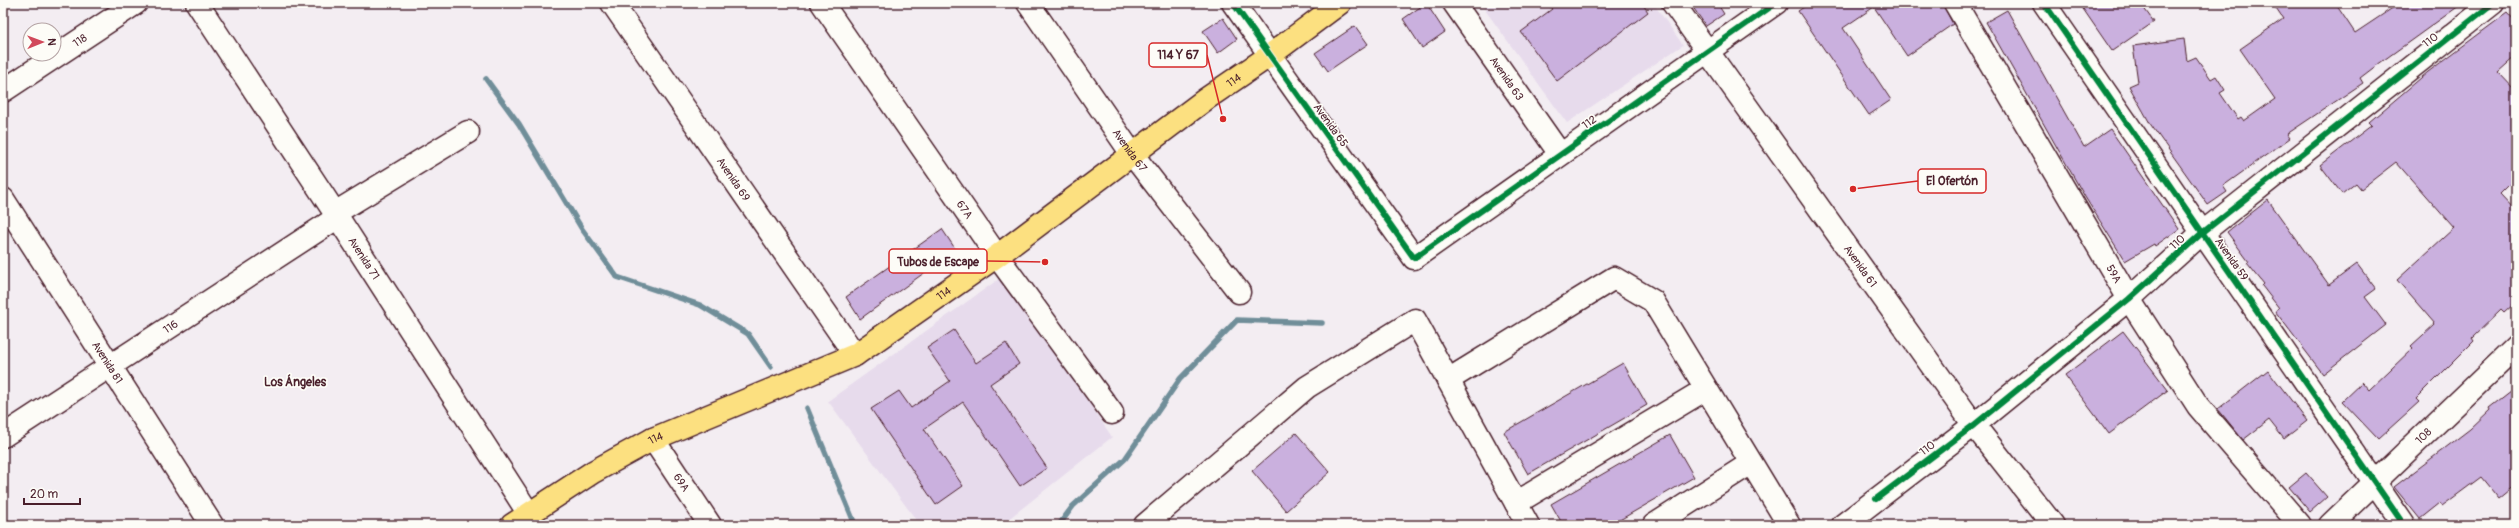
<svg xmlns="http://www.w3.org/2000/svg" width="2519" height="528" font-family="Pangolin,sans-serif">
  <rect width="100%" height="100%" fill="#f3edf2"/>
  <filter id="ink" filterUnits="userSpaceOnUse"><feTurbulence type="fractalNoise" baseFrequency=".025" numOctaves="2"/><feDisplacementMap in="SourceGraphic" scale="8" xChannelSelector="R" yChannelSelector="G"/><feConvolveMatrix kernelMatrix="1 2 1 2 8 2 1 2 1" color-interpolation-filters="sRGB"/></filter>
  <g filter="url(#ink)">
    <!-- built -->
    <path fill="#e7dbec" d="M 1480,3 L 1653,3 L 1683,45 L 1567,123 Z
      M 1003,276 L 1112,437 L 1001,525 L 920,525 L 828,401 Z"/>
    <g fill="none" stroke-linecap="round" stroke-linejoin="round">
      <!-- stream -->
      <path stroke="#6f8e99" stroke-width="5.5" d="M 486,79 L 519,124 L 582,229 L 617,277 L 700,305 L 748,334 L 771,367
        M 807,408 L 854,522 L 858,525
        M 1059,525 L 1073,506 L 1125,459 L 1180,379 L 1237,320 L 1322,323"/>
    </g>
    <!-- building -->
    <path fill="#cab0de" stroke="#4a1f2b" d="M 1426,3 L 1445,32 L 1422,48 L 1403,19 Z
      M 1547,3 L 1642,3 L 1648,12 L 1557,81 L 1521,32 L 1552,9 Z
      M 1690,3 L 1717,3 L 1724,14 L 1706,26 Z
      M 1810,3 L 1942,3 L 1953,24 L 1907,56 L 1874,7 L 1843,28 L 1891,100 L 1869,115 L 1798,11 Z
      M 2079,3 L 2140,3 L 2154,22 L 2112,51 Z
      M 2272,3 L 2335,3 L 2355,33 L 2400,3 L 2463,3 L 2377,65 L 2360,78 L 2363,83 L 2287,134 L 2290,138 L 2223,186 L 2227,192 L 2208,205 L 2151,125 L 2129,86 L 2138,82 L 2133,46 L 2184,39 L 2187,61 L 2196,57 L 2211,79 L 2216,76 L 2225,90 L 2220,93 L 2238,119 L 2241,117 L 2244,121 L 2275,99 L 2240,49 L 2283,19 Z
      M 2007,10 L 2084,147 L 2110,129 L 2179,229 L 2155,246 L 2154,244 L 2125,261 L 2085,197 L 1986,22 Z
      M 2507,13 L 2516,23 L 2516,56 L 2498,72 L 2516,91 L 2516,178 L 2500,194 L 2516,211 L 2516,302 L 2504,313 L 2501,310 L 2472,338 L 2474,341 L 2416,399 L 2419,402 L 2378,439 L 2342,401 L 2362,382 L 2369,390 L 2413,348 L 2411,346 L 2435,324 L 2397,280 L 2454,228 L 2396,162 L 2361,189 L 2356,183 L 2342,194 L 2320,165 L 2372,125 L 2369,122 L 2428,72 Z
      M 1223,18 L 1237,39 L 1218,53 L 1203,31 Z
      M 1355,26 L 1368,44 L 1328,71 L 1315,53 Z
      M 2268,200 L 2329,285 L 2357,264 L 2376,289 L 2365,297 L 2386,325 L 2323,374 L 2275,311 L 2279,308 L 2262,286 L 2264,284 L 2247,263 L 2249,262 L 2227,232 Z
      M 942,229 L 956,250 L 860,319 L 846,297 Z
      M 954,330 L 976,363 L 1006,343 L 1019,364 L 990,384 L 1047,468 L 1020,486 L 963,402 L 924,429 L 963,486 L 936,505 L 871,409 L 899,391 L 911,408 L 950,381 L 927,348 Z
      M 2123,331 L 2168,390 L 2109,434 L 2065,375 Z
      M 1623,363 L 1647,405 L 1528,474 L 1504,432 Z
      M 2268,370 L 2307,421 L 2284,439 L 2269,420 L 2243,440 L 2218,409 Z
      M 2516,387 L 2516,485 L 2499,499 L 2481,477 L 2442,506 L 2440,503 L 2420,519 L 2394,487 L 2470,429 L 2490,410 L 2489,408 Z
      M 1296,433 L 1330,472 L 1286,511 L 1252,471 Z
      M 1670,435 L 1694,477 L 1611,525 L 1563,525 L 1551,504 Z
      M 2306,473 L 2327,497 L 2310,512 L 2289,487 Z"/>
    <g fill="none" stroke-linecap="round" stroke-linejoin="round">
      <defs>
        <g id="minor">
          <path id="s1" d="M 197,3 L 335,213 L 529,514"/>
          <path id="s2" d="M 612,3 L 855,355"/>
          <path id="s3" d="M 822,3 L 997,256 L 1112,413"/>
          <path id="s4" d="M 1028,3 L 1132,154 L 1239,292"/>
          <path d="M 1233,3 L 1414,258 L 1776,3"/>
          <path id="s5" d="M 1454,3 L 1560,154"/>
          <path id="s6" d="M 1673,3 L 1974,425 L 2053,525"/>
          <path id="s7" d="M 1955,3 L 2129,299 L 2198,406 L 2300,525"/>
          <path d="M 2044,3 L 2404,525"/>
          <path id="s8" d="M 3,91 L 136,3"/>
          <path id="s9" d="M 3,199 L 212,525"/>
          <path d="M 335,213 L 468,132"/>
          <path d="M 1448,380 L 1614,278 L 1653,301 L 1789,525"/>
          <path id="s10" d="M 3,436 L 338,217"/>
          <path id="s11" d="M 653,439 L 710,525"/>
          <path d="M 1516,503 L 1706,389"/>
          <path d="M 1145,525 L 1307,387 L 1415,320 L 1528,525"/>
          <path d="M 1654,525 L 1751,463"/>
          <path d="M 1843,525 L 1974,425 L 2129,299 L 2202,233 L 2493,3"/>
          <path id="s12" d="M 2330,525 L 2516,347"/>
        </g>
        <g id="major">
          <path id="s13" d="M 512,525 L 593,472 L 653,439 L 855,355 L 997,256 L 1206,99 L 1269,56 L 1340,3"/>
        </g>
      </defs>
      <!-- minor casing -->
      <use href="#minor" stroke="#4a1f2b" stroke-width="25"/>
      <!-- major casing -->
      <use href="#major" stroke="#4a1f2b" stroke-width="25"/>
      <!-- minor -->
      <use href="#minor" stroke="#fdfcf7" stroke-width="22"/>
      <!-- major -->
      <use href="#major" stroke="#fce080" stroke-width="22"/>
      <defs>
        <path id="cycleway" d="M 1233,3 L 1414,258 L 1776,3
          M 2044,3 L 2404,525
          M 1876,499 L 1974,425 L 2129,299 L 2202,233 L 2493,3"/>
      </defs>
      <!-- cycleway casing -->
      <use href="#cycleway" stroke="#fdfcf7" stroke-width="8"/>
      <!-- cycleway -->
      <use href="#cycleway" stroke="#00873e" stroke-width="6"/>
    </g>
  </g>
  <g text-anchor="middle" stroke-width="3.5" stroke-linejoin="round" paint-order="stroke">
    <!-- street labels -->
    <g font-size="11" fill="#4a1f2b" stroke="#fdfcf7">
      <text dy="4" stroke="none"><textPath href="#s8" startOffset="92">118</textPath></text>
      <text transform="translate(2430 40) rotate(-38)" y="4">110</text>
      <text dy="4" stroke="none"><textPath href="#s5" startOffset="92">Avenida 63</textPath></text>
      <text dy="4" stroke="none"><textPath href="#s13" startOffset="852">114</textPath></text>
      <text transform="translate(1589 122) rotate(-35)" y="4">112</text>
      <text transform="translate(1331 125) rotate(54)" y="4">Avenida 65</text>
      <text dy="4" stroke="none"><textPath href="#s4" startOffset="179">Avenida 67</textPath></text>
      <text dy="4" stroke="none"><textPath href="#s2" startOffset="214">Avenida 69</textPath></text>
      <text dy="4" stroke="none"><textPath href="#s3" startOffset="251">67A</textPath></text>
      <text transform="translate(2177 242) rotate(-42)" y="4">110</text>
      <text dy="4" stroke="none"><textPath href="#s1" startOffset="305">Avenida 71</textPath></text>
      <text transform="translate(2232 259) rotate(55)" y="4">Avenida 59</text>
      <text dy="4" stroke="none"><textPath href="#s6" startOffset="323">Avenida 61</textPath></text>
      <text dy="4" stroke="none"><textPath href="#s7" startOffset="314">59A</textPath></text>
      <text dy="4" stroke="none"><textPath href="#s13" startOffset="492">114</textPath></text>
      <text dy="4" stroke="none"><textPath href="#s10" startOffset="200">116</textPath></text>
      <text dy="4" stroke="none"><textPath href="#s9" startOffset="194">Avenida 81</textPath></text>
      <text dy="4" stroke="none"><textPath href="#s12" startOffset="129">108</textPath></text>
      <text dy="4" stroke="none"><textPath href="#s13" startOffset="168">114</textPath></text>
      <text transform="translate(1927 448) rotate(-37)" y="4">110</text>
      <text dy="4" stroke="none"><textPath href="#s11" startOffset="52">69A</textPath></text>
    </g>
    <!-- neighbourhood labels -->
    <g font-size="12" font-weight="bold" fill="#4a1f2b" stroke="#fdfcf7">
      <text x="295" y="386">Los Ángeles</text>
    </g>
  </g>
  <!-- callouts -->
  <path fill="none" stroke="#d62828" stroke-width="1.5" d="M1223 119L1207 55M1853 189L1918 181M1045 262L987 261"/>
  <g fill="#d62828" stroke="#fdfcf7" stroke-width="1.5">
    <circle cx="1223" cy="119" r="4"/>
    <circle cx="1853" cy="189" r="4"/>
    <circle cx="1045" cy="262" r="4"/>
  </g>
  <g fill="#fdfcf7" stroke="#d62828" stroke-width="1.5">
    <rect x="1149" y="43" width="58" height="24" rx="4"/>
    <rect x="1918" y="169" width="68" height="24" rx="4"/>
    <rect x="889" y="249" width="98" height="24" rx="4"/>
  </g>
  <g font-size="12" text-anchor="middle" font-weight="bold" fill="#4a1f2b">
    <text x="1178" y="59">114 Y 67</text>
    <text x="1952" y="185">El Ofertón</text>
    <text x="938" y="266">Tubos de Escape</text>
  </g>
  <!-- margin -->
  <rect width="2519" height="528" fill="none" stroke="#fdfcf7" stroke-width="16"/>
  <rect x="8" y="8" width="2503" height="512" fill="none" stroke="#4a1f2b" stroke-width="1.5" filter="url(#ink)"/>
  <!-- north arrow -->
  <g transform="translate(42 42) rotate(89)"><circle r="19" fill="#fdfcf7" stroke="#b5a4a5"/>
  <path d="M0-3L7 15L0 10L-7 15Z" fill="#d1495b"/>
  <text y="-6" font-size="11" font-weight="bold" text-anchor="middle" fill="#4a1f2b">N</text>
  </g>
  <!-- scale -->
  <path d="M24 498v6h56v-6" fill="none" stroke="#4a1f2b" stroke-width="2"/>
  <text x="30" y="498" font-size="12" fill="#4a1f2b" stroke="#fdfcf7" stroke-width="3" paint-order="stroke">20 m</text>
</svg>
